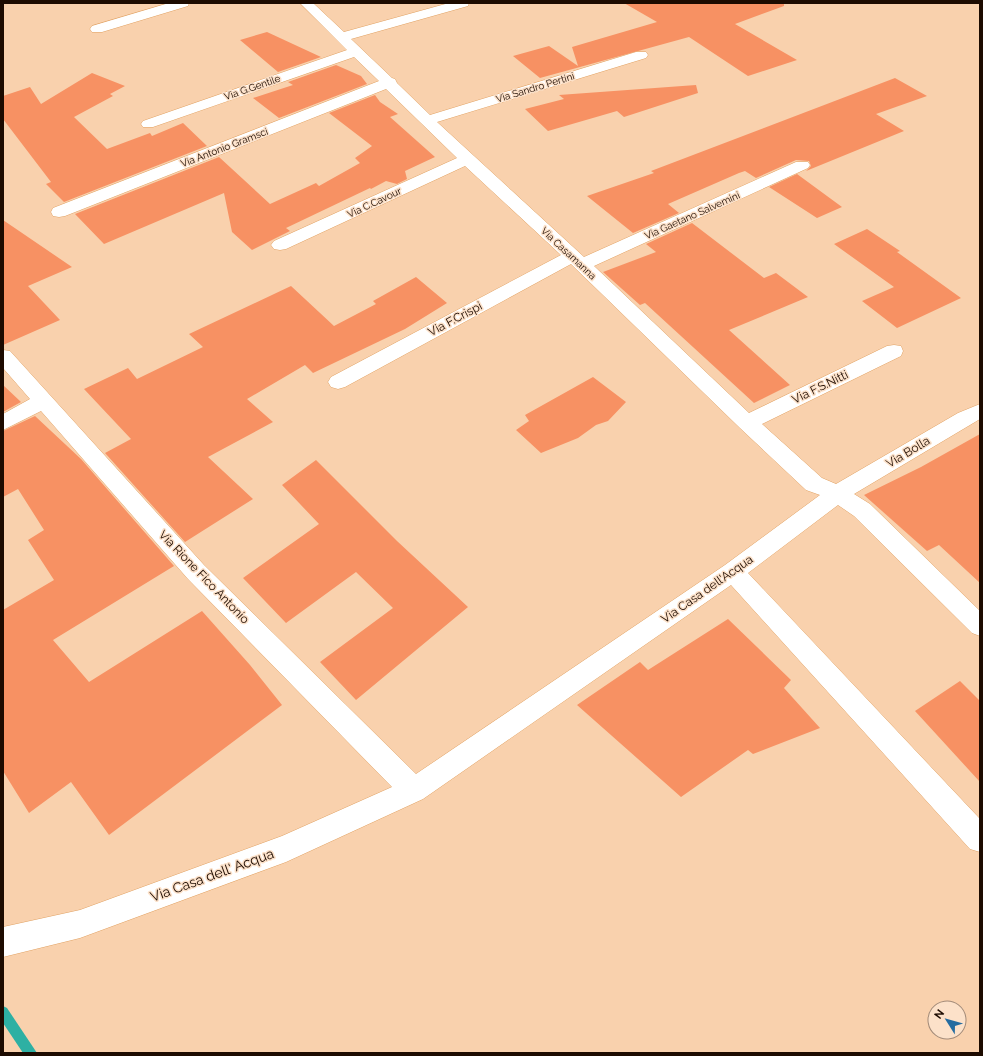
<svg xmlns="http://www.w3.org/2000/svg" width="983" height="1056" font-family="Raleway,sans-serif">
  <rect width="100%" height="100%" fill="#f9d1ad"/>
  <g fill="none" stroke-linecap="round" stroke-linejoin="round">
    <!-- stream -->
    <path fill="#2eb0a3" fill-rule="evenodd" d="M 3,1006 L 7,1008 L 37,1053 L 23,1053 L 3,1023 Z"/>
  </g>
  <!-- building -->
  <path fill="#f79163" d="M 624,3 L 784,3 L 784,6 L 735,24 L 797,60 L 748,76 L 689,37 L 540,78 L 513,56 L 549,46 L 578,66 L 572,47 L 657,22 Z
    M 267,32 L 321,57 L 278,72 L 240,40 Z
    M 336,65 L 361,76 L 367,84 L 279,118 L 253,98 L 293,85 L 288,82 Z
    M 92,73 L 125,86 L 110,94 L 113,96 L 74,117 L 107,149 L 150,133 L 152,136 L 183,123 L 207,146 L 64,202 L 46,184 L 51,182 L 3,119 L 3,96 L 30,87 L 41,104 Z
    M 895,78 L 927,96 L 876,114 L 904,131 L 806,171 L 811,166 L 809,161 L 796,160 L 756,178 L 745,171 L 739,173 L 668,204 L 679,213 L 633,233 L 587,196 L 654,173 L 651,171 Z
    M 696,85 L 698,93 L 624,117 L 617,111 L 548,131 L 525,109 L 564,99 L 559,95 Z
    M 375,95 L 380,102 L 398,114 L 390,117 L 435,157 L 405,171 L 407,179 L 397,184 L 386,181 L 371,189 L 370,188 L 286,228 L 290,231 L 252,250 L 232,232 L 224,193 L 104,244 L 75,214 L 219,157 L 270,204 L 316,183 L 319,186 L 360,163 L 355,158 L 372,146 L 329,113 Z
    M 797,174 L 842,207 L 817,218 L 769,187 Z
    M 3,220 L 72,267 L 28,286 L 60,320 L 3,345 Z
    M 692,223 L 764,278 L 776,273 L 808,297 L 729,330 L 790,385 L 754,403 L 645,303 L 640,305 L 603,272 L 656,252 L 646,244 Z
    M 867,229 L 900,251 L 897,252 L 961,298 L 897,328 L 862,301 L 894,287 L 834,244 Z
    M 416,277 L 447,303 L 405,329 L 313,373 L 305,365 L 247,399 L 273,422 L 208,457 L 253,499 L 185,542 L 105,453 L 131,439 L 84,389 L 128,368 L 137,379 L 203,347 L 189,334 L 291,286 L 334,326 L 376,304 L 373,301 Z
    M 593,377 L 626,402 L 608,421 L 596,425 L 578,438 L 541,453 L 516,430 L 529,421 L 525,415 Z
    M 3,385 L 21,402 L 3,412 Z
    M 35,416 L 81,459 L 174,566 L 53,640 L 89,682 L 202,611 L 250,665 L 282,705 L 109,835 L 71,782 L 29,813 L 3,771 L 3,610 L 54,580 L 28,540 L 44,530 L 18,489 L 3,497 L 3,431 Z
    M 980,434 L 980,583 L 939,545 L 927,551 L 864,495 L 921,467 Z
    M 316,460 L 397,541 L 468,607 L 356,700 L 320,662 L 393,608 L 356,572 L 286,623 L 243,578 L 319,524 L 282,485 Z
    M 728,619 L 791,680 L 784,688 L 820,728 L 753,754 L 748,750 L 681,797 L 577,705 L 640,662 L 648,670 Z
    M 960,681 L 980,701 L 980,782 L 915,711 Z"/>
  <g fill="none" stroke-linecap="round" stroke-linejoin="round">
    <defs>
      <path id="minor" d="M 169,3 L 189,3 L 188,6 L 102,32 L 92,32 L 90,29 L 92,26 Z
        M 300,3 L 313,3 L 344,32 L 449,3 L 469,3 L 468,6 L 351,39 L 392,78 L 395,79 L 397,83 L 430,115 L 636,52 L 646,52 L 648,55 L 646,58 L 437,122 L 584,257 L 796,162 L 808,162 L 810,165 L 808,168 L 594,266 L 749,413 L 887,346 L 894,345 L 901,346 L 903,351 L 901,356 L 762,424 L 822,478 L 836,484 L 958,413 L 980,404 L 980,419 L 854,494 L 870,504 L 980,611 L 980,636 L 972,633 L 854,516 L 838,505 L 748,573 L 980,819 L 980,852 L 970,849 L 731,585 L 423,799 L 286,862 L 80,938 L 3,957 L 3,927 L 80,910 L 282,836 L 392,787 L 188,579 L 41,411 L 3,430 L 3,414 L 30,399 L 3,368 L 3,350 L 10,351 L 204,565 L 416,774 L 725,565 L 820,495 L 806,490 L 740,428 L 571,264 L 345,387 L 338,389 L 331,387 L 328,382 L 331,377 L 561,255 L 465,166 L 286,249 L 280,250 L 274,249 L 271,245 L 274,241 L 457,158 L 386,89 L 65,216 L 59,217 L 53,216 L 51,212 L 53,208 L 379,81 L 354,57 L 153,127 L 143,127 L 141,124 L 143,121 L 347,50 Z"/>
    </defs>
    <!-- minor casing -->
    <use href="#minor" stroke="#e1a263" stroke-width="1"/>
    <!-- minor -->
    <use href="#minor" fill="#fff" fill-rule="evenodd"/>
  </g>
  <g text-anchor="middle" stroke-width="3" stroke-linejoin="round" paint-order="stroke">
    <!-- far-street labels -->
    <g font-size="10" fill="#1d0b00" stroke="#fce1c9">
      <text transform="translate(252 87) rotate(-19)" y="4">Via G.Gentile</text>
      <text transform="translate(535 87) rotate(-17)" y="4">Via Sandro Pertini</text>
      <text transform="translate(224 147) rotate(-21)" y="4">Via Antonio Gramsci</text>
      <text transform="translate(374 202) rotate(-25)" y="4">Via C.Cavour</text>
      <text transform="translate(692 215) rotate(-24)" y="4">Via Gaetano Salvemini</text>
      <text transform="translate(569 253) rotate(43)" y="4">Via Casamanna</text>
    </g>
    <!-- street labels -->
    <g font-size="12" fill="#1d0b00" stroke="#fce1c9">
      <text transform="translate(455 319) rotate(-28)" y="4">Via F.Crispi</text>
      <text transform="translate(820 387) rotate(-26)" y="4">Via F.S.Nitti</text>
      <text transform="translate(908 452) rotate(-31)" y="4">Via Bolla</text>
      <text transform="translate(204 577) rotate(46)" y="4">Via Rione Fico Antonio</text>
      <text transform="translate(707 589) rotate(-35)" y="4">Via Casa dell'Acqua</text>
    </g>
    <!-- near-street labels -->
    <g font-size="14" fill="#1d0b00" stroke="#fce1c9">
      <text transform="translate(212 875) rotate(-20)" y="5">Via Casa dell' Acqua</text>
    </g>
  </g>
  <!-- border -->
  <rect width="983" height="1056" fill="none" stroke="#1d0b00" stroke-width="8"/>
  <!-- north arrow -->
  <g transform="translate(947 1020) rotate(307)"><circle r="19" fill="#fce1c9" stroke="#a38b79"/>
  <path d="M0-3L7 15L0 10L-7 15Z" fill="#256ca0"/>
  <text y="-6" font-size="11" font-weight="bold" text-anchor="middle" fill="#1d0b00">N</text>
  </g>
</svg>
